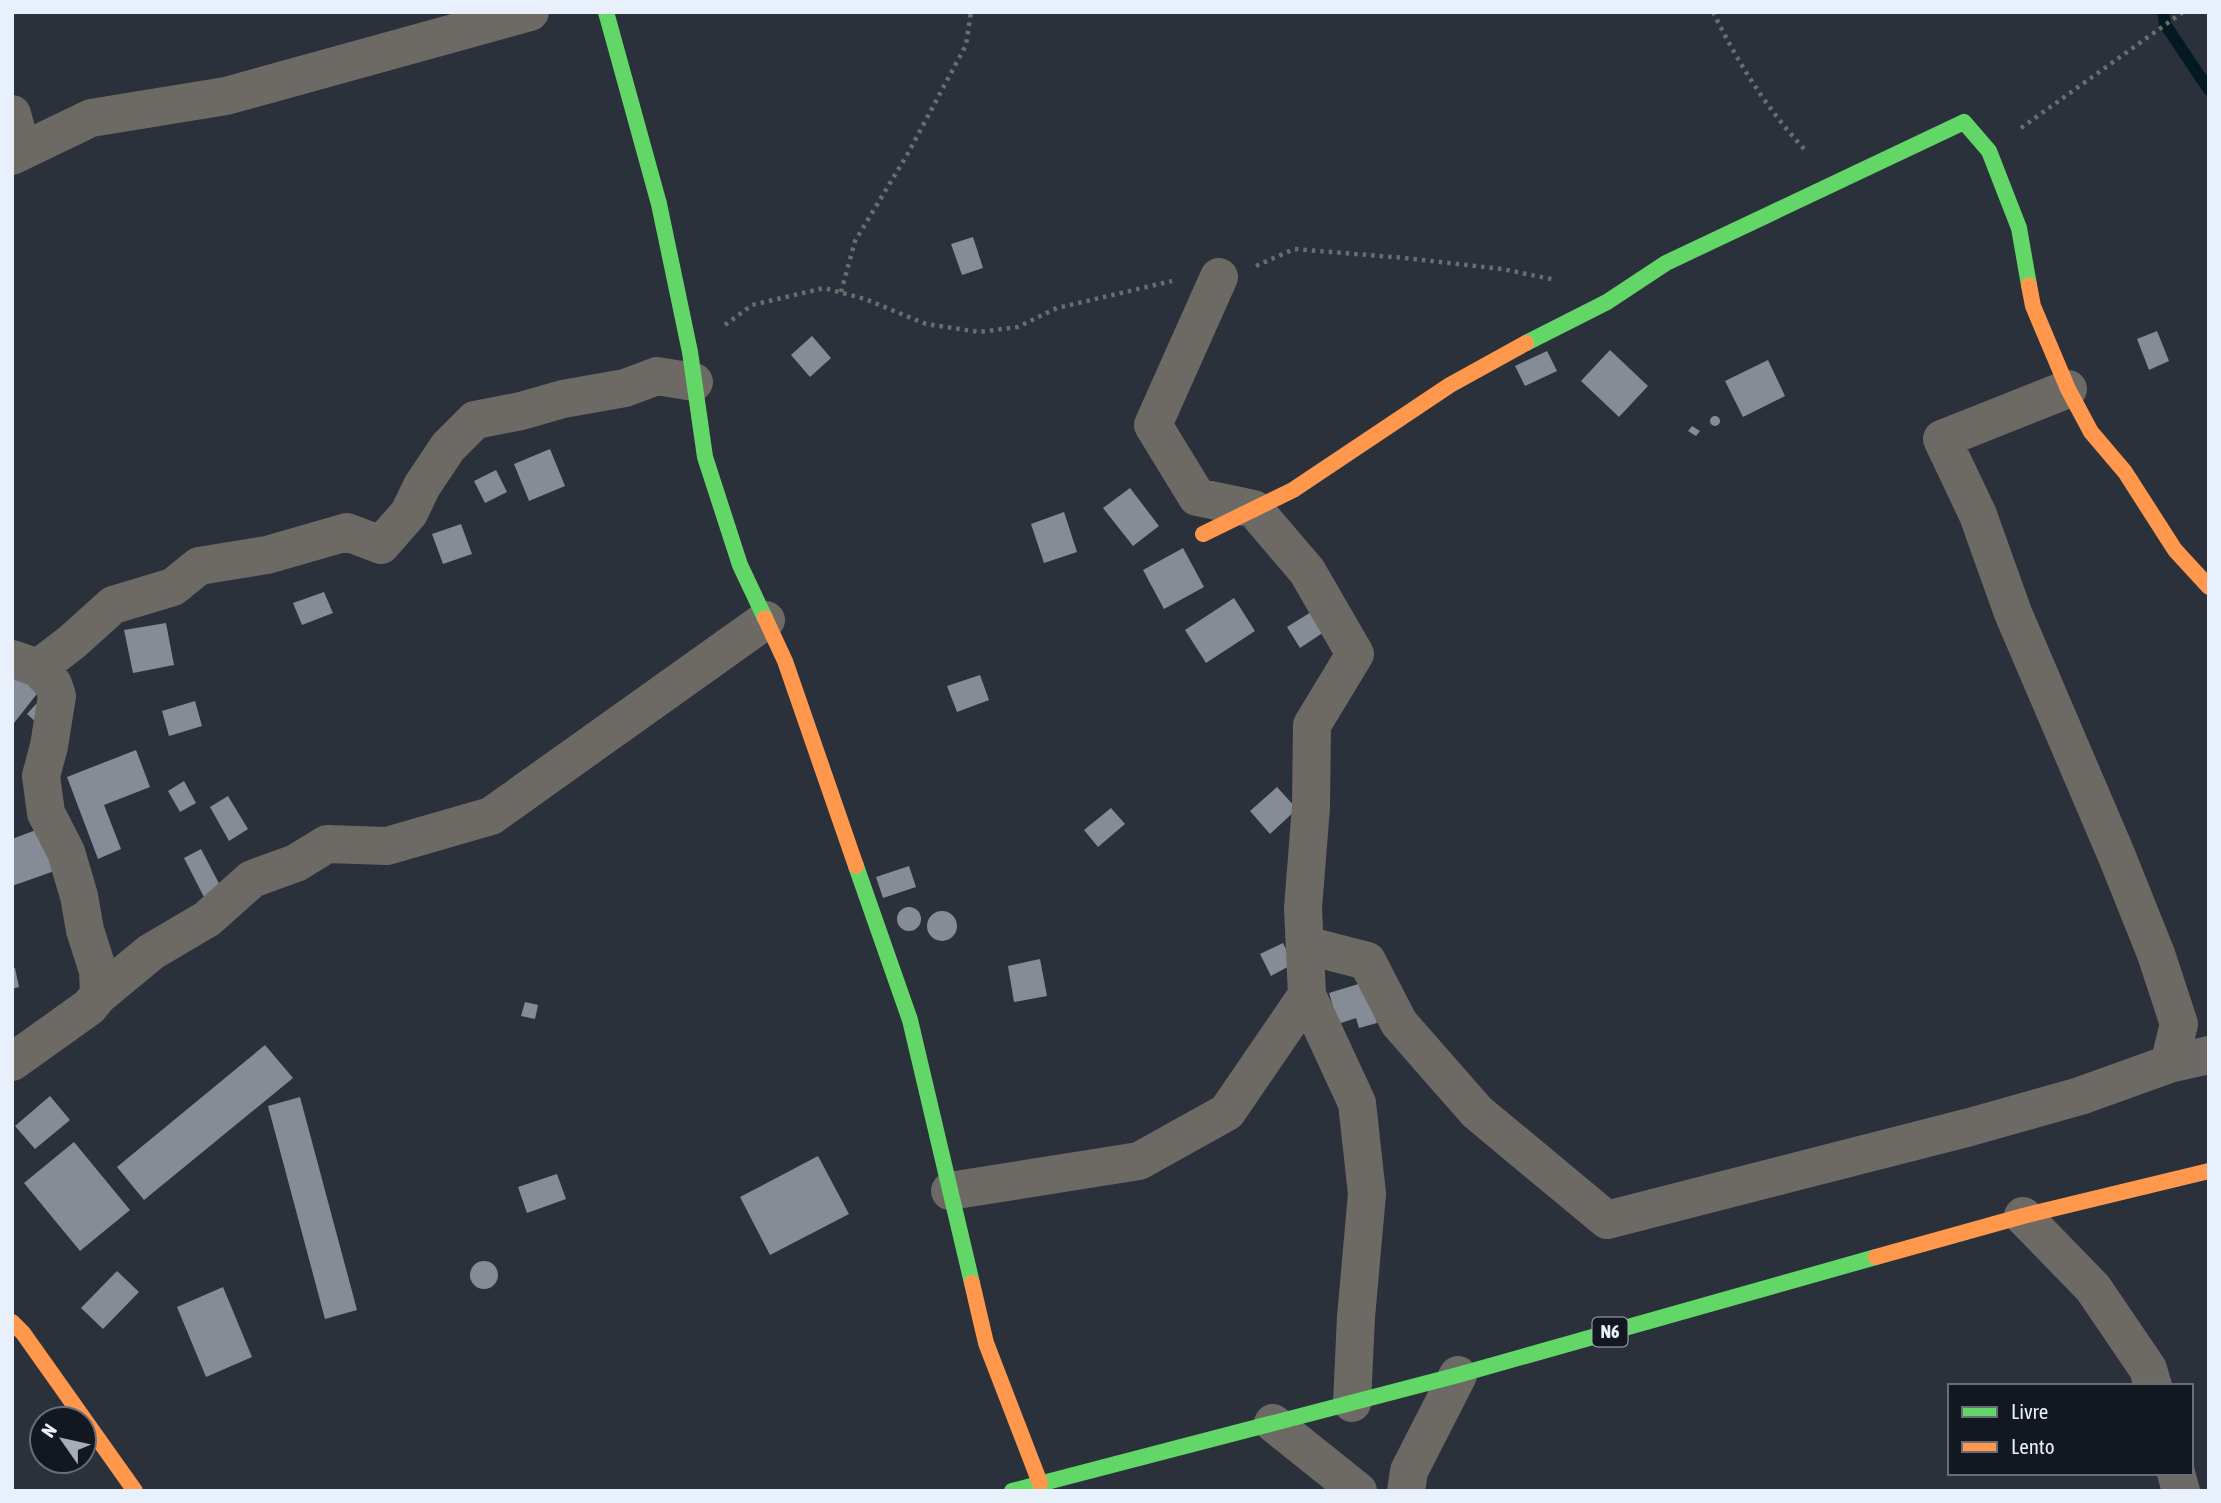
<svg xmlns="http://www.w3.org/2000/svg" width="2221" height="1503" font-family="'Asap Condensed',sans-serif">
  <rect width="100%" height="100%" fill="#2b313b"/>
  <g fill="none" stroke-linecap="round" stroke-linejoin="round">
    <!-- stream -->
    <path stroke="#041a22" stroke-width="12" d="M 2163,12 L 2165,24 L 2209,90"/>
  </g>
  <!-- building -->
  <path fill="#868c95" d="M 973,237 L 983,268 L 962,275 L 951,244 Z
    M 2157,331 L 2169,361 L 2149,370 L 2137,339 Z
    M 812,336 L 831,358 L 810,377 L 791,355 Z
    M 1610,350 L 1648,386 L 1619,417 L 1581,381 Z
    M 1547,351 L 1557,371 L 1525,386 L 1515,366 Z
    M 1768,360 L 1785,396 L 1743,417 L 1725,381 Z
    M1710 421a5 5 0 1 1 10 0a5 5 0 1 1-10 0Z
    M 1692,426 L 1700,431 L 1696,436 L 1688,431 Z
    M 550,449 L 565,486 L 529,501 L 514,464 Z
    M 496,470 L 507,492 L 485,503 L 474,481 Z
    M 1130,488 L 1159,526 L 1133,546 L 1103,508 Z
    M 1064,512 L 1077,552 L 1044,563 L 1031,524 Z
    M 461,524 L 472,554 L 443,564 L 432,534 Z
    M 1183,548 L 1204,587 L 1164,609 L 1143,570 Z
    M 324,592 L 333,613 L 302,625 L 293,603 Z
    M 1234,598 L 1255,631 L 1206,663 L 1185,630 Z
    M 1311,612 L 1324,632 L 1300,648 L 1287,627 Z
    M 166,623 L 174,665 L 133,673 L 124,630 Z
    M 12,675 L 40,690 L 14,723 L 12,722 Z
    M 980,675 L 989,700 L 957,712 L 947,686 Z
    M 195,701 L 202,726 L 169,736 L 162,711 Z
    M 36,704 L 49,716 L 40,726 L 27,714 Z
    M 136,750 L 150,787 L 104,805 L 121,849 L 98,859 L 67,777 Z
    M 184,781 L 196,803 L 180,812 L 168,791 Z
    M 1277,787 L 1297,809 L 1270,834 L 1250,811 Z
    M 228,796 L 248,829 L 229,841 L 210,807 Z
    M 1111,808 L 1125,824 L 1098,847 L 1084,830 Z
    M 44,827 L 60,869 L 12,886 L 12,839 Z
    M 201,849 L 224,893 L 206,901 L 184,858 Z
    M 909,866 L 916,887 L 883,898 L 876,877 Z
    M897 919a12 12 0 1 1 24 0a12 12 0 1 1-24 0Z
    M927 926a15 15 0 1 1 30 0a15 15 0 1 1-30 0Z
    M 1283,943 L 1293,964 L 1271,976 L 1260,954 Z
    M 1040,959 L 1047,996 L 1014,1002 L 1008,966 Z
    M 12,968 L 15,968 L 19,987 L 12,989 Z
    M 1365,982 L 1377,1023 L 1359,1028 L 1356,1018 L 1338,1024 L 1329,993 Z
    M 525,1002 L 538,1005 L 535,1019 L 521,1016 Z
    M 265,1045 L 293,1078 L 144,1200 L 117,1167 Z
    M 50,1096 L 70,1120 L 35,1149 L 15,1126 Z
    M 300,1097 L 357,1310 L 325,1319 L 268,1106 Z
    M 74,1142 L 130,1210 L 80,1251 L 24,1183 Z
    M 818,1156 L 849,1214 L 770,1255 L 740,1197 Z
    M 557,1174 L 566,1199 L 527,1213 L 518,1187 Z
    M470 1275a14 14 0 1 1 28 0a14 14 0 1 1-28 0Z
    M 117,1271 L 139,1292 L 103,1329 L 81,1308 Z
    M 223,1287 L 252,1357 L 206,1377 L 177,1307 Z"/>
  <g fill="none" stroke-linecap="round" stroke-linejoin="round">
    <!-- path -->
    <path stroke="#6c6c6b" stroke-width="4.5" stroke-dasharray="3.5 5" stroke-linecap="butt" d="M 1713,12 C 1738,63 1768,111 1807,152
      M 2021,128 L 2183,12
      M 1256,266 L 1294,249 L 1405,258 L 1502,269 L 1556,280
      M 841,292 L 855,241 L 907,155 L 966,45 L 971,12
      M 725,325 L 752,305 L 824,288 L 865,299 L 926,324 L 979,332 L 1018,327 L 1057,308 L 1172,281"/>
    <!-- street -->
    <path stroke="#6d6a66" stroke-width="38" d="M 12,114 L 22,151
      M 12,156 L 91,118 L 226,96 L 530,12
      M 1219,277 L 1153,425 L 1197,497 L 1254,509 L 1307,571 L 1355,654 L 1312,725 L 1311,807 L 1303,908 L 1307,995 L 1357,1103 L 1367,1194 L 1356,1317 L 1352,1403
      M 2068,389 L 1942,439 L 1978,515 L 2013,613 L 2116,854 L 2156,954 L 2179,1024 L 2169,1064
      M 12,659 L 38,668 L 72,642 L 113,605 L 173,587 L 199,566 L 267,555 L 347,532 L 381,545 L 409,513 L 422,486 L 448,447 L 475,420 L 521,411 L 563,399 L 625,388 L 657,376 L 694,382
      M 38,668 L 53,684 L 57,696 L 49,746 L 41,776 L 46,813 L 66,852 L 79,896 L 85,930 L 98,971 L 99,995
      M 1305,945 L 1367,961 L 1399,1023 L 1477,1112 L 1607,1220 L 1970,1127 L 2080,1096 L 2169,1064 L 2209,1055
      M 12,1062 L 89,1007 L 99,995 L 151,952 L 207,919 L 252,879 L 296,863 L 327,844 L 387,846 L 491,816 L 766,620
      M 950,1191 L 1139,1161 L 1227,1112 L 1307,995
      M 2023,1216 L 2093,1288 L 2148,1369 L 2153,1386
      M 1273,1423 L 1358,1491
      M 2176,1473 L 2181,1491
      M 1406,1491 L 1409,1471 L 1458,1375"/>
    <!-- fast -->
    <path stroke="#63d668" stroke-width="16" d="M 606,12 L 659,204 L 690,352 L 705,457 L 740,565 L 765,618
      M 1526,343 L 1607,302 L 1666,263 L 1964,122 L 1989,151 L 2019,228 L 2029,285
      M 856,866 L 910,1020 L 972,1283
      M 1012,1491 L 1458,1375 L 1876,1257"/>
    <!-- slow -->
    <path stroke="#ff974d" stroke-width="16" d="M 2029,285 L 2033,306 L 2068,389 L 2091,432 L 2125,472 L 2175,550 L 2209,587
      M 1203,534 L 1293,490 L 1450,385 L 1526,343
      M 765,618 L 785,661 L 856,866
      M 1876,1257 L 2023,1216 L 2209,1171
      M 972,1283 L 986,1343 L 1040,1483
      M 12,1322 L 23,1333 L 135,1491"/>
  </g>
  <g text-anchor="middle" stroke-width="7" stroke-linejoin="round" paint-order="stroke">
    <!-- shield labels -->
    <rect fill="#121720" stroke="#a8afba" stroke-width="2" x="1592.5" y="1317.5" width="35" height="29" rx="5"/>
    <g font-size="18" font-weight="bold" fill="#e8f0fc">
      <text x="1610" y="1338">N6</text>
    </g>
  </g>
  <!-- border -->
  <rect width="2221" height="1503" fill="none" stroke="#e8f0fc" stroke-width="28"/>
  <!-- legend -->
  <rect x="1948" y="1384" width="245" height="91" fill="#121720" stroke="#686e78" stroke-width="2"/>
  <rect x="1962" y="1407" width="35" height="10" fill="#63d668" stroke="#686e78" stroke-width="2"/>
  <text x="2011" y="1419" font-size="21" fill="#e8f0fc">Livre</text>
  <rect x="1962" y="1442" width="35" height="10" fill="#ff974d" stroke="#686e78" stroke-width="2"/>
  <text x="2011" y="1454" font-size="21" fill="#e8f0fc">Lento</text>
  <!-- north arrow -->
  <g transform="translate(63 1440) rotate(304)"><circle r="33" fill="#121720" stroke="#686e78" stroke-width="2"/>
  <path d="M0-5L12 26L0 18L-12 26Z" fill="#a6adb8"/>
  <text y="-10" font-size="19" font-weight="bold" text-anchor="middle" fill="#e8f0fc">N</text>
  </g>
</svg>
